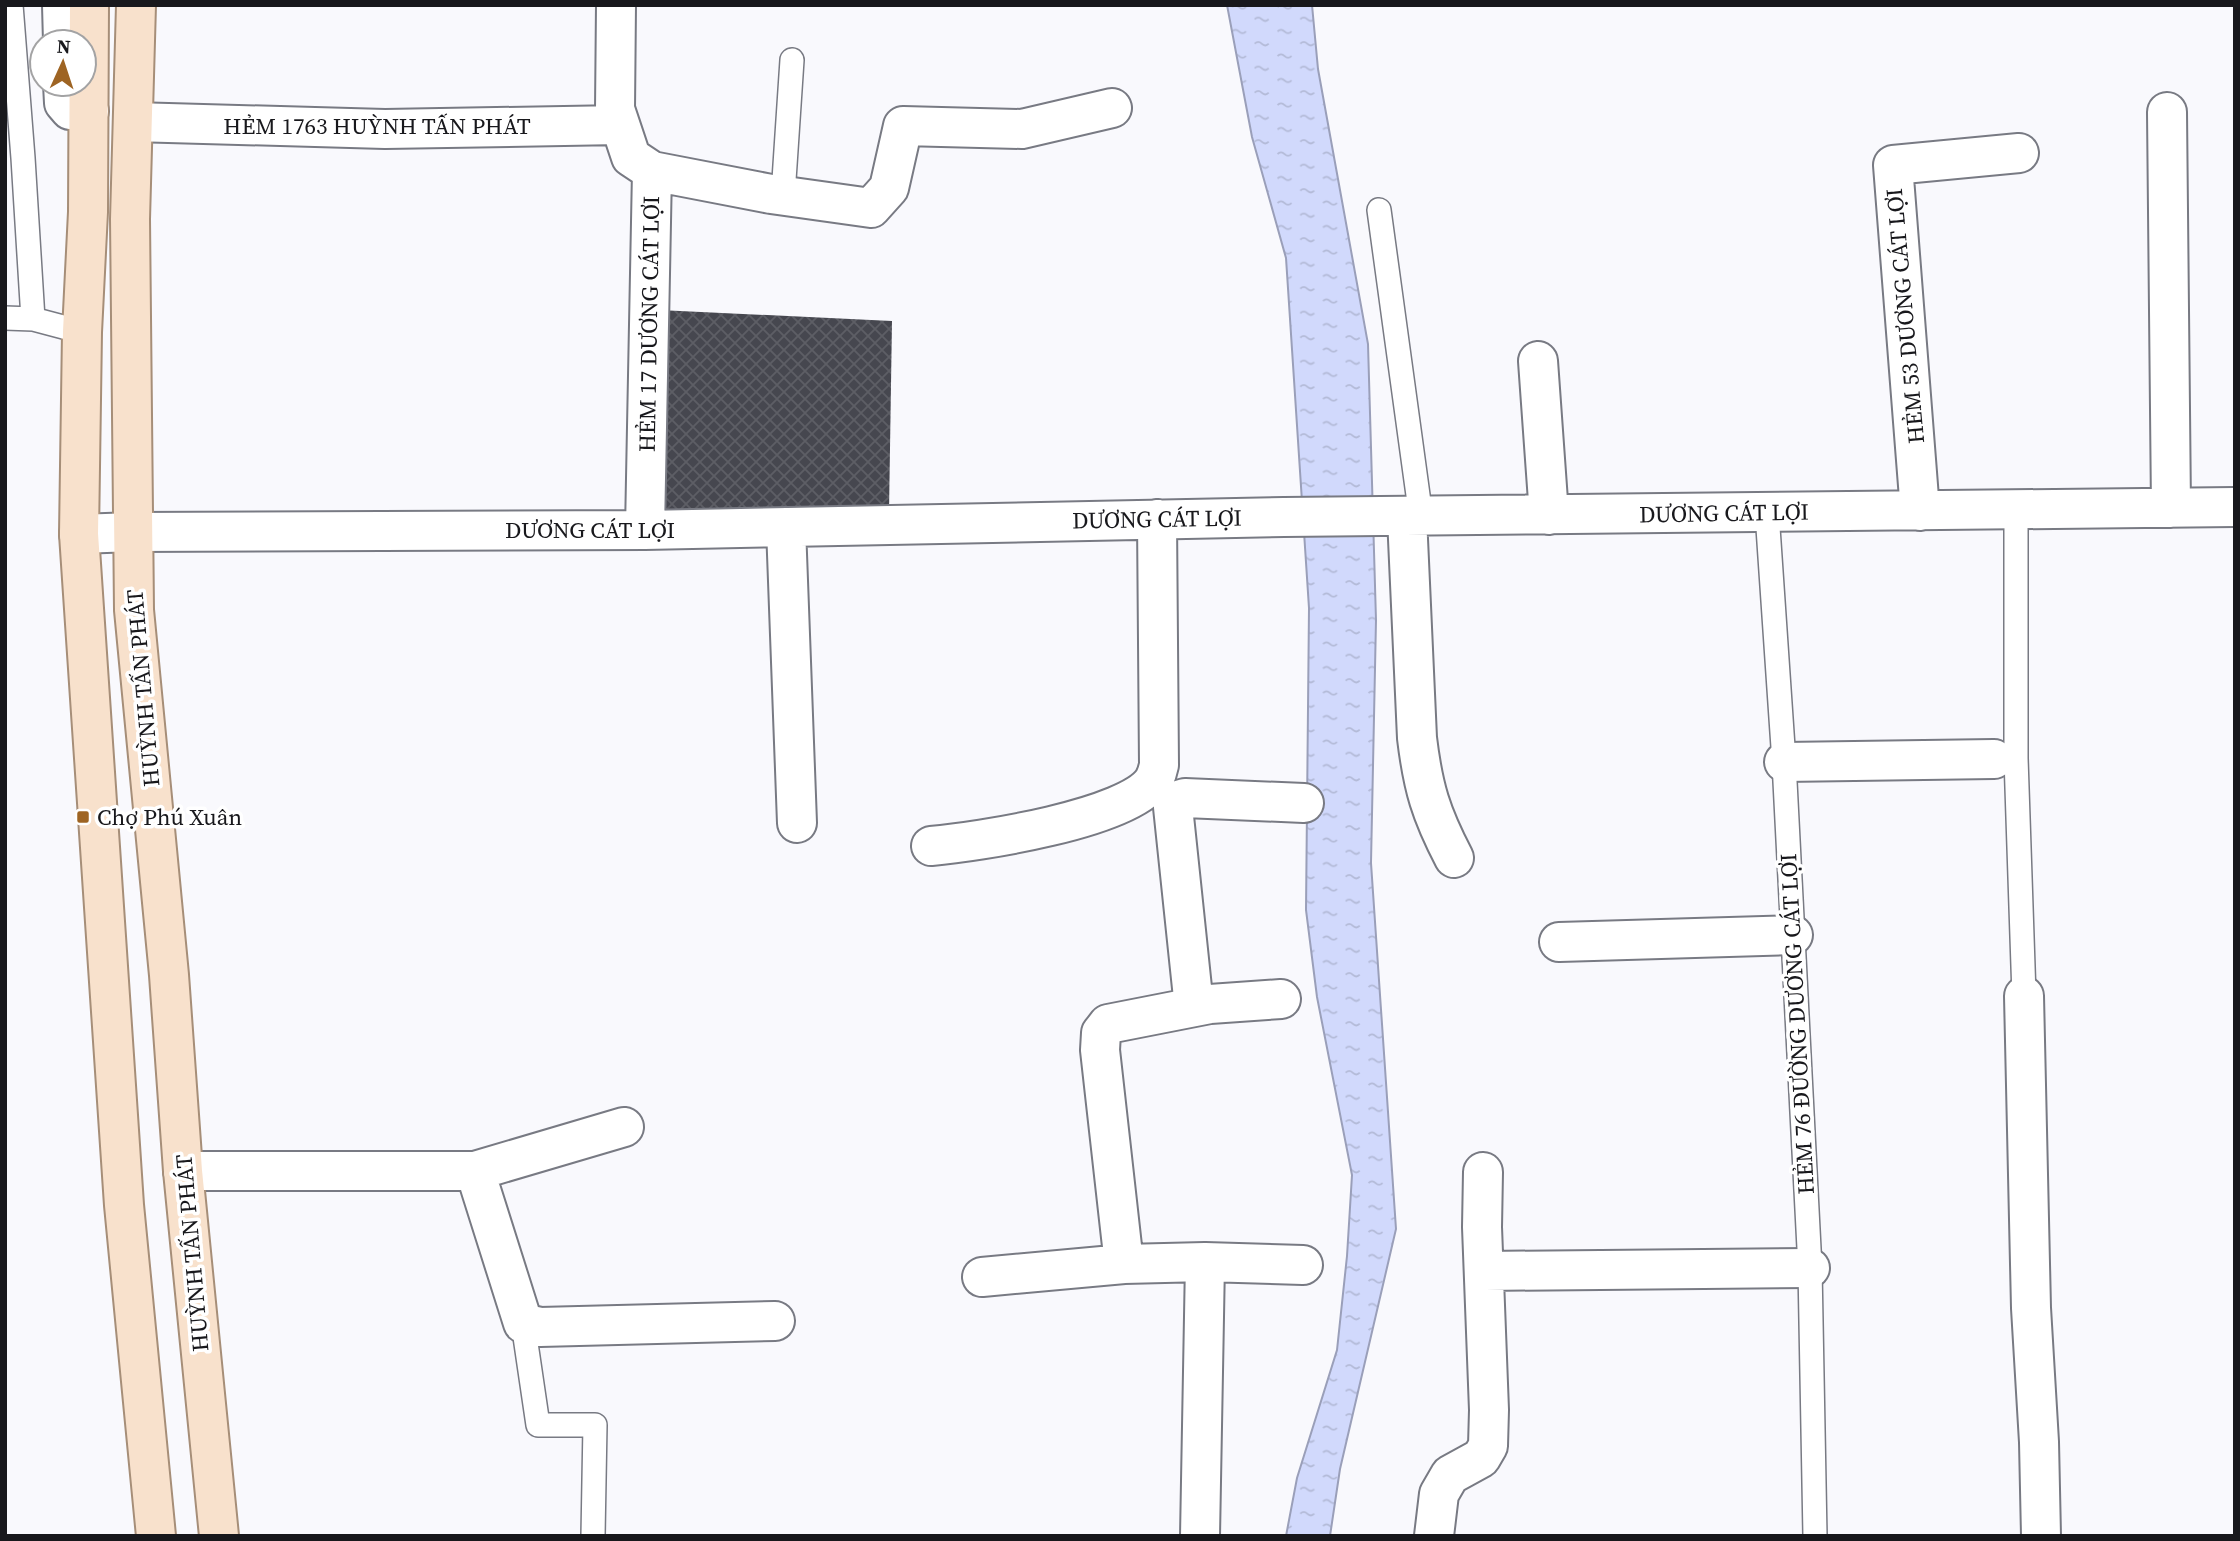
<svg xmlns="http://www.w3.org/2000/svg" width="2240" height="1541" font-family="'Source Serif 4',serif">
  <defs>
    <pattern id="water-ripples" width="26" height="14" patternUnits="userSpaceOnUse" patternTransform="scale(1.75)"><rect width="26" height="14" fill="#d1d9fc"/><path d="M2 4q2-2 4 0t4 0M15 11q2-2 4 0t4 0" fill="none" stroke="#b3bad7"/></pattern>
    <pattern id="building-cross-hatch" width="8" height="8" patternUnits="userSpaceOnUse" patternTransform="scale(1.75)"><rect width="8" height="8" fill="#46474f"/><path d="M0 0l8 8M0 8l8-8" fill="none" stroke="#5d5e65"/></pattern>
  </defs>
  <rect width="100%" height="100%" fill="#f9f9fd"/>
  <!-- water -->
  <path fill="url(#water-ripples)" stroke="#9a9fb9" stroke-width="2" d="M 1227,5 L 1312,5 L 1318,69 L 1368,344 L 1376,620 L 1371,863 L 1396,1229 L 1340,1469 L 1330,1536 L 1286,1536 L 1297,1478 L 1337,1350 L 1347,1256 L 1352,1175 L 1317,997 L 1306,910 L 1309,608 L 1286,258 L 1252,137 Z"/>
  <!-- building -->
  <path fill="url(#building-cross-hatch)" d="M 659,310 L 892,321 L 889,512 L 654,517 Z"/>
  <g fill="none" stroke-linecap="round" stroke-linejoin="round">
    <defs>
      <path id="service" d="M 11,5 L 23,158 L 33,319
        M 783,195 L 792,60
        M 1379,210 L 1421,517
        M 5,318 L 33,319 L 82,332
        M 2016,510 L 2016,758 L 2024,996
        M 1767,513 L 1784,762 L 1810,1268 L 1815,1536
        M 523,1323 L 538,1425 L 595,1425 L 593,1536"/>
      <path id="minor" d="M 62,5 L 63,42
        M 616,5 L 615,109 L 631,157 L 652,171 L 645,530
        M 63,84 L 64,103 L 70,110 L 89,111
        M 2167,112 L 2171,508
        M 133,122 L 385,129 L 620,125
        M 652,171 L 771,194 L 871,208 L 889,188 L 903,126 L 1022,129 L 1112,108
        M 1538,361 L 1549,515
        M 1920,511 L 1893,165 L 2019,153
        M 1407,517 L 1417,738 C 1423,788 1431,814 1454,858
        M 786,527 L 797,823
        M 79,534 L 133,532 L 645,530 L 1284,517 L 2235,507
        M 1784,762 L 1994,759
        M 931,846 C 976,842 1130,819 1154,780 C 1156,776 1158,770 1159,765 L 1157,519
        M 1559,942 L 1793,935
        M 2024,996 L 2031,1308 L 2039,1442 L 2041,1536
        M 1194,1007 L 1173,807 L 1175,801 L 1185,798 L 1304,803
        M 183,1171 L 475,1171 L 523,1323 L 540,1327 L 775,1321
        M 475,1171 L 624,1127
        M 1124,1264 L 1100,1050 L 1101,1033 L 1108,1024 L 1210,1004 L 1281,999
        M 1485,1271 L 1810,1268
        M 982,1277 L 1124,1264 L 1205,1262 L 1303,1265
        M 1200,1536 L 1205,1262
        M 1434,1536 L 1439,1494 L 1450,1475 L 1481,1458 L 1488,1446 L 1489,1410 L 1482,1227 L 1483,1172"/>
      <path id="primary" d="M 89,5 L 88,212 L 82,332 L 79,534 L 124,1205 L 156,1536
        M 136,5 L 130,219 L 134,610 L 169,975 L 183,1171 L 219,1536"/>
    </defs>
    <!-- service casing -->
    <use href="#service" stroke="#787a83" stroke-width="26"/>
    <!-- minor casing -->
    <use href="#minor" stroke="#787a83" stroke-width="42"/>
    <!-- primary casing -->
    <use href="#primary" stroke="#a68e78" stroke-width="42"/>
    <!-- service -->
    <use href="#service" stroke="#fff" stroke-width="23"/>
    <!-- minor -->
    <use href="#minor" stroke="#fff" stroke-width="38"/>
    <!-- primary -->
    <use href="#primary" stroke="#f8e1cc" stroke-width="38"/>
  </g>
  <!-- markers -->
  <rect fill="#9e6423" stroke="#fff" stroke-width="2.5" x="76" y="810" width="14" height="14" rx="3.5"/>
  <g text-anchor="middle" stroke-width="7" stroke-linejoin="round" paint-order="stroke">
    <!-- street labels -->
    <g font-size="23" fill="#18181c" stroke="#fff">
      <text x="377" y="134">HẺM 1763 HUỲNH TẤN PHÁT</text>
      <text transform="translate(1905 316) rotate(-95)" y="8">HẺM 53 DƯƠNG CÁT LỢI</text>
      <text transform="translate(649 324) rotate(-89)" y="8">HẺM 17 DƯƠNG CÁT LỢI</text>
      <text transform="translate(1724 513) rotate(-1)" y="8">DƯƠNG CÁT LỢI</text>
      <text transform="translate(1157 519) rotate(-1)" y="8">DƯƠNG CÁT LỢI</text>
      <text x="590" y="538">DƯƠNG CÁT LỢI</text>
      <text transform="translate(143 688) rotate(-95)" y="8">HUỲNH TẤN PHÁT</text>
      <text transform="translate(1797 1024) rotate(-93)" y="8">HẺM 76 ĐƯỜNG DƯƠNG CÁT LỢI</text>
      <text transform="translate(192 1253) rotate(-95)" y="8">HUỲNH TẤN PHÁT</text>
    </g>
    <!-- poi labels -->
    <g font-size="23" fill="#18181c" stroke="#fff" text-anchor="start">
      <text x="97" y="825">Chợ Phú Xuân</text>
    </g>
  </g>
  <!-- border -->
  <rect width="2240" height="1541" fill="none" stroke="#18181c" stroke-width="14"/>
  <!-- north arrow -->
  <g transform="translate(63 63) rotate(3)"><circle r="33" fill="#ffffff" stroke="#a3a3a4" stroke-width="2"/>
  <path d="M0-5L12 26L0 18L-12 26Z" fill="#9e6423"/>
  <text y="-10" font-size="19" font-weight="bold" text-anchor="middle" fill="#18181c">N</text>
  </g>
</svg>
